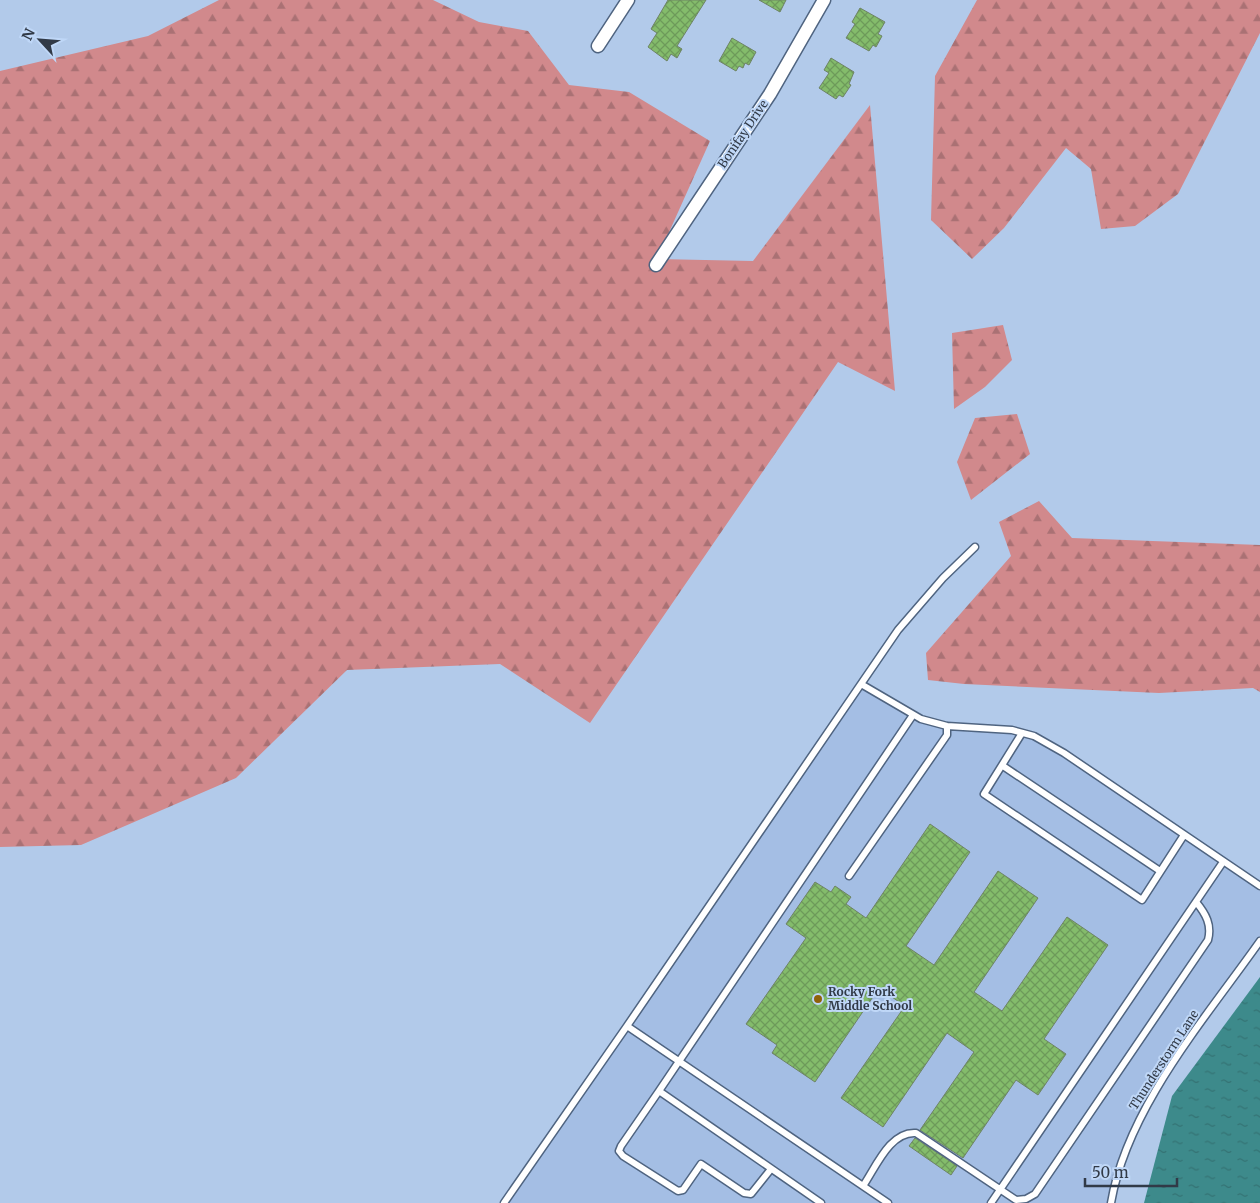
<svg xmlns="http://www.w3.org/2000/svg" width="1260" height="1203" font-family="Merriweather,serif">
  <defs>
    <pattern id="forest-firs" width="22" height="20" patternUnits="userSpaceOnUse" patternTransform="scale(1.25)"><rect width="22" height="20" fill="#d1898c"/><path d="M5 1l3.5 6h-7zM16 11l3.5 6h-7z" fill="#aa7174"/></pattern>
    <pattern id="water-ripples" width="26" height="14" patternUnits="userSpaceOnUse" patternTransform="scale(1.25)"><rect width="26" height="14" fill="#3d8a8b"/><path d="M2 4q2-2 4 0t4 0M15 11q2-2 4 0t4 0" fill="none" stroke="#347273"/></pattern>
    <pattern id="building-cross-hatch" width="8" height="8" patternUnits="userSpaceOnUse" patternTransform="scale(1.25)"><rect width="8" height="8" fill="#84bc6b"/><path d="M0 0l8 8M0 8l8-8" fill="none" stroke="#6d9a5a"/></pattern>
  </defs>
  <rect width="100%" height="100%" fill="#b2caea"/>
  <!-- built -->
  <path fill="#a4bee4" d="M 861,684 L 898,707 L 947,726 L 1022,733 L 1064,753 L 1260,886 L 1260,941 L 1192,1037 L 1139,1118 L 1111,1203 L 505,1203 Z"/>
  <!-- forest -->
  <path fill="url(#forest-firs)" d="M 219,0 L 433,0 L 479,22 L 528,31 L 569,85 L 629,92 L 710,141 L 657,259 L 753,261 L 870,105 L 895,391 L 838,362 L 590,723 L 500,664 L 347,670 L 236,778 L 81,845 L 0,847 L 0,71 L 148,36 Z
    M 977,0 L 1260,0 L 1260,33 L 1178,194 L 1135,226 L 1101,229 L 1091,169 L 1066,148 L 1004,228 L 972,259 L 931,220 L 935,76 Z
    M 1003,325 L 1012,360 L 985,387 L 954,409 L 952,333 Z
    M 1017,414 L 1030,454 L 971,500 L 957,462 L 975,418 Z
    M 1039,501 L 1072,538 L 1260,545 L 1260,692 L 1253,688 L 1159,693 L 964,684 L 928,680 L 926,653 L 1011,556 L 999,522 Z"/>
  <!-- water -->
  <path fill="url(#water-ripples)" d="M 1260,977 L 1260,1203 L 1144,1203 L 1172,1096 Z"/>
  <!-- building -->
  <path fill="url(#building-cross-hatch)" stroke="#6e8365" d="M 668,0 L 706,0 L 677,46 L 682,49 L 677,58 L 671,54 L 667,61 L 648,47 L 657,33 L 651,29 Z
    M 759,0 L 786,0 L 780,12 Z
    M 860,8 L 885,22 L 878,34 L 882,36 L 876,47 L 873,45 L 869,51 L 846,38 L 855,24 L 852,22 Z
    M 732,38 L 756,52 L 749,65 L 745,63 L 743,68 L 739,66 L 736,71 L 719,61 Z
    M 831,58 L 854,72 L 849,84 L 851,85 L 843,97 L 839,95 L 836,99 L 819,88 L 829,73 L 824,70 Z
    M 930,824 L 970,852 L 906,946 L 934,965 L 998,871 L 1038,898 L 974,992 L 1002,1011 L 1067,917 L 1108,945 L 1044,1039 L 1066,1054 L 1038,1095 L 1016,1080 L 963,1158 L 920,1130 L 974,1052 L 947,1033 L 883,1127 L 841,1098 L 905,1006 L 879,988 L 815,1082 L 772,1053 L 777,1045 L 746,1024 L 806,938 L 786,924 L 815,882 L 831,892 L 835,886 L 851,897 L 846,904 L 866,918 Z
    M 915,1138 L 957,1166 L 951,1175 L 909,1146 Z"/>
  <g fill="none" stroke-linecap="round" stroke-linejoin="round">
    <defs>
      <path id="lane" d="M 861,684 L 898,630 L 943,578 L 975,547
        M 1022,733 L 984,794 L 1142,900 L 1184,835
        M 1003,766 L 1160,871
        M 849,876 L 947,735 L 947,726
        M 659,1091 L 621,1146 L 619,1151 L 623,1156 L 678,1191 L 683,1190 L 701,1164 L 744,1193 L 751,1194 L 771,1169
        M 863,1186 C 876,1167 890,1131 916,1133 L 1016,1200 L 1026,1199 L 1035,1194 L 1208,940 C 1212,925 1206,914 1196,902
        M 504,1203 L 627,1026
        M 821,1203 L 659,1091 L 913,715
        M 888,1203 L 627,1026 L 861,684 L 921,719 L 947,726 L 1012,730 L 1034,736 L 1064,753 L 1260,886
        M 991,1203 L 1223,862
        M 1111,1203 C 1127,1108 1205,1019 1260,941"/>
      <path id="street" d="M 598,46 L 628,0
        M 656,265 L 770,94 L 824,0"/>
    </defs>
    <!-- lane casing -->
    <use href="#lane" stroke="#4f6480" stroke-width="9"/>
    <!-- street casing -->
    <use href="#street" stroke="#4f6480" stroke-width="15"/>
    <!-- lane -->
    <use href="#lane" stroke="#fff" stroke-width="6"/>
    <!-- street -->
    <use href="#street" stroke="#fff" stroke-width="12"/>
  </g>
  <!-- markers -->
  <circle fill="#8f620b" stroke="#bfd7f7" stroke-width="2" cx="818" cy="999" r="5"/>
  <g text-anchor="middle" stroke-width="4" stroke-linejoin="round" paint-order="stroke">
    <!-- street labels -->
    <g font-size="12" fill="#313a47" stroke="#bfd7f7">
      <text transform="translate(743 134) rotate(-56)" y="4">Bonifay Drive</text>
      <text transform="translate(1164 1060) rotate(-57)" y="4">Thunderstorm Lane</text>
    </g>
    <!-- poi labels -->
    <g font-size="12" font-weight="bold" fill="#313a47" stroke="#bfd7f7" text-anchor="start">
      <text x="828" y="996">Rocky Fork<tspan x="828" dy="14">Middle School</tspan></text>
    </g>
  </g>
  <!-- north arrow -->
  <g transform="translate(40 40) rotate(296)" stroke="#bfd7f7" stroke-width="4" paint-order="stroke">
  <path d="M0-4L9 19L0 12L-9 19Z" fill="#313a47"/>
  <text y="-8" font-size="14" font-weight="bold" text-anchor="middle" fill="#313a47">N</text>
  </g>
  <!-- scale -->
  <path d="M1085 1178v8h92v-8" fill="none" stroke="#313a47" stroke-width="2.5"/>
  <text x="1092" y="1178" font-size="15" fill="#313a47" stroke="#bfd7f7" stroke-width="4" paint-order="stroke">50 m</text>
</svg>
